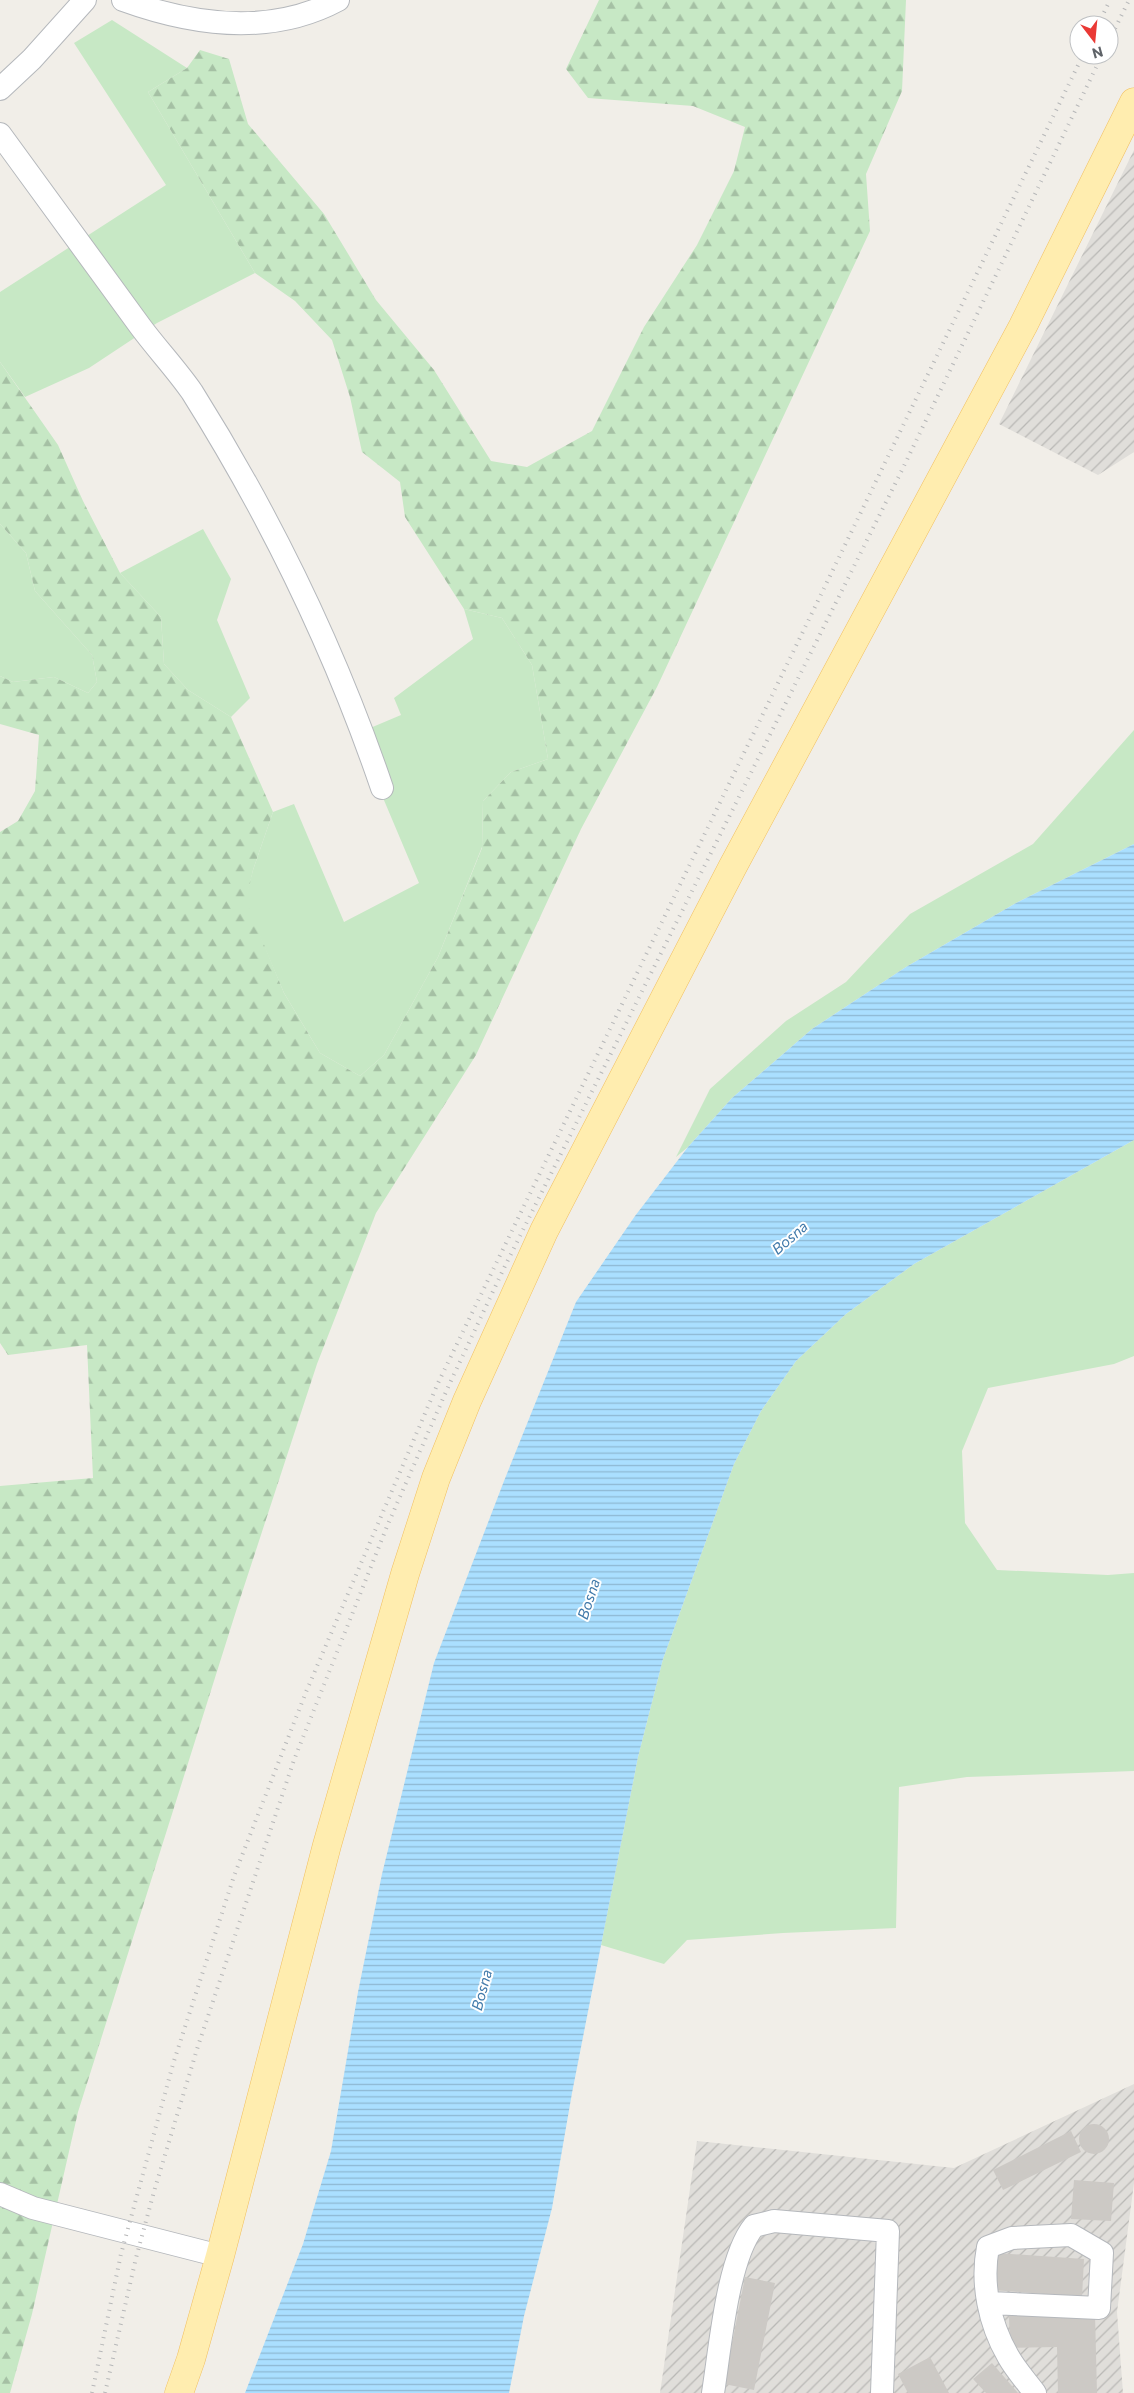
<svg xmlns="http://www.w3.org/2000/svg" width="1134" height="2393" font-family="Commissioner,sans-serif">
  <defs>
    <pattern id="industrial-furrows" width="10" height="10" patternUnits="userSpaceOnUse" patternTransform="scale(1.25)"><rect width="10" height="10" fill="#e0deda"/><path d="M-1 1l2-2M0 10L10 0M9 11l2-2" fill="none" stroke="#b9b8b5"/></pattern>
    <pattern id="forest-firs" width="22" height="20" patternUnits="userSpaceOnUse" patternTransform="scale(1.25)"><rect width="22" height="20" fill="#c7e8c5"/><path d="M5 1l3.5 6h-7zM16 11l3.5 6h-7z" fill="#a5c0a4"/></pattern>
    <pattern id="water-rules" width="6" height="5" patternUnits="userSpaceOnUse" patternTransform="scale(1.25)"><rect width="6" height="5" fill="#aadfff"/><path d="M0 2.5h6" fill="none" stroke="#8eb8d2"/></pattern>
  </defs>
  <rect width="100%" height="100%" fill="#f1eee8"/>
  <!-- industrial -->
  <path fill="url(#industrial-furrows)" d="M 1134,150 L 1134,452 L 1098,475 L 999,424 Z
    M 1134,2084 L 1134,2183 L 1117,2312 L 1123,2393 L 660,2393 L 697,2141 L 954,2168 Z"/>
  <!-- green -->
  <path fill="#c7e8c5" d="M 112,20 L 187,68 L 148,92 L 255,273 L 157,323 L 89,368 L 25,397 L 0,362 L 0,292 L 166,185 L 74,43 Z
    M 0,524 L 26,553 L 35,591 L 92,655 L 97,682 L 88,693 L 54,677 L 13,682 L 0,676 Z
    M 203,529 L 231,579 L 217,620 L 250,698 L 231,717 L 188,690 L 164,664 L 161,617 L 120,573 Z
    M 464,609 L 502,618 L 532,665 L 548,759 L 511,772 L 483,801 L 482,847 L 438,957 L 384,1055 L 360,1076 L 320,1053 L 284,993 L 245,901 L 253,870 L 273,812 L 294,804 L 344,922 L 419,883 L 356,734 L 401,715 L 394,698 L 473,639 Z
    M 1134,730 L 1134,844 L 1016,903 L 906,967 L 812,1029 L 732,1098 L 688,1147 L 676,1157 L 710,1089 L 786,1021 L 846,982 L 910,914 L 1033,844 Z
    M 1134,1140 L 1134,1356 L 1114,1364 L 988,1388 L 962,1451 L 965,1523 L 997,1570 L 1108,1575 L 1134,1573 L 1134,1771 L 967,1777 L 899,1787 L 896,1928 L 783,1933 L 687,1940 L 664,1964 L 601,1945 L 638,1757 L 663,1659 L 734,1464 L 761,1411 L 796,1361 L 846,1314 L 914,1264 Z"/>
  <!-- forest -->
  <path fill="url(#forest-firs)" d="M 599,0 L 906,0 L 902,91 L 866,174 L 870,231 L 657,687 L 581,829 L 476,1055 L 376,1213 L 317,1364 L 237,1608 L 78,2112 L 32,2314 L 10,2393 L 0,2393 L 0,1486 L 93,1478 L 87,1345 L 8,1355 L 0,1343 L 0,832 L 18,821 L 35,791 L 39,735 L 0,724 L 0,676 L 13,682 L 54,677 L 88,693 L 97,682 L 92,655 L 35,591 L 26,553 L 0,524 L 0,362 L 58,445 L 83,501 L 120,573 L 161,617 L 164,664 L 188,690 L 231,717 L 273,812 L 253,870 L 246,901 L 284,993 L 320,1053 L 360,1076 L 384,1055 L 438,957 L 482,848 L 483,801 L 511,772 L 548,759 L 532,665 L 502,618 L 464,609 L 405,517 L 400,482 L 362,452 L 350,397 L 332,340 L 295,301 L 255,273 L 148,92 L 187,68 L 200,50 L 229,59 L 248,124 L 324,214 L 376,300 L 434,370 L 491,461 L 527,467 L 592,431 L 644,327 L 697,245 L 734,171 L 745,127 L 693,106 L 588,98 L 566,69 Z"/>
  <!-- water -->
  <path fill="url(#water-rules)" d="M 1134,844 L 1134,1140 L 914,1264 L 846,1314 L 796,1361 L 761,1411 L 734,1464 L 663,1659 L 638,1757 L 572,2093 L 552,2208 L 524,2316 L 509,2393 L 245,2393 L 303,2244 L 331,2151 L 358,1992 L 382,1874 L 434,1663 L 504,1481 L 576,1302 L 635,1216 L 688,1147 L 732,1098 L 812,1029 L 906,967 L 1016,903 Z"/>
  <!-- building -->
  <path fill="#ccc9c5" d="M1079 2139a15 15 0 1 1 30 0a15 15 0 1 1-30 0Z
    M 1071,2131 L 1081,2152 L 1003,2190 L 993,2170 Z
    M 1074,2180 L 1114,2183 L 1111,2221 L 1071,2219 Z
    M 996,2253 L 1084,2259 L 1082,2297 L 993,2290 Z
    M 745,2277 L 775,2283 L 754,2390 L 724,2384 Z
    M 1095,2314 L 1097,2393 L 1058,2393 L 1057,2347 L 1010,2348 L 1009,2316 Z
    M 930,2357 L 949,2393 L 908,2393 L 898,2374 Z
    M 992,2363 L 1018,2393 L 986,2393 L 973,2379 Z"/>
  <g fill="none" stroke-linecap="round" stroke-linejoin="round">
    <defs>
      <path id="minor" d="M 123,0 C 192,25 271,36 338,0
        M 0,89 L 32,59 L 85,0
        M 0,134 C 46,198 93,262 140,326 C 157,349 176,369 192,392 C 270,516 335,650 382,788
        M 0,2194 L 33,2208 L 220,2256
        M 989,2303 L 1099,2308 L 1102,2253 L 1071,2235 L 1012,2238 L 988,2247 C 981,2283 989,2323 1008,2356 C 1015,2369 1026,2381 1035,2393
        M 713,2393 C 720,2350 727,2259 754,2226 L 774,2221 L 888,2231 L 882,2393"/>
      <path id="major" d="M 179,2393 L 191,2359 L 220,2256 L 327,1845 L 405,1574 L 436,1478 L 467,1401 L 544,1231 L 732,868 L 1023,326 L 1134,102"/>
    </defs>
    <!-- minor casing -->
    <use href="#minor" stroke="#b5b8bc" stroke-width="24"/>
    <!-- major casing -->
    <use href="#major" stroke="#f2c060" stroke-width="29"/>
    <!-- minor -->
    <use href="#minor" stroke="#fff" stroke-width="22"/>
    <!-- major -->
    <use href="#major" stroke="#ffedaf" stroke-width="28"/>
    <!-- rail -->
    <path stroke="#b6b7b8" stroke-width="4" stroke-dasharray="1 6" stroke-linecap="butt" d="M 1098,25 L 1110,0
      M 1109,41 L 1129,0
      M 92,2393 L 121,2254 L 173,2064 L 234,1876 L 306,1692 L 438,1383 L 1083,55
      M 105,2393 L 136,2258 L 155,2188 L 198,2046 L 294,1760 L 388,1524 L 449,1385 L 504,1268 L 902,470 L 1102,55"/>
  </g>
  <g text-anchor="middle" stroke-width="4" stroke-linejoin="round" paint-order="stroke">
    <!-- water labels -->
    <g font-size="15" font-style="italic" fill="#417aaa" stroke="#fff">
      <text transform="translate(790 1238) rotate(-41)" y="5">Bosna</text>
      <text transform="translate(589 1599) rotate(-72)" y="5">Bosna</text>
      <text transform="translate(482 1990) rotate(-75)" y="5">Bosna</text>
    </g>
  </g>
  <!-- north arrow -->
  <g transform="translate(1094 40) rotate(164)"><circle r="24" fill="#ffffff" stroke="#bfc1c3"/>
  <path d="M0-4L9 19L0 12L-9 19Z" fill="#ea3935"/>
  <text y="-8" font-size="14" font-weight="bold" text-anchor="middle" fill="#5f6368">N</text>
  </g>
</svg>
